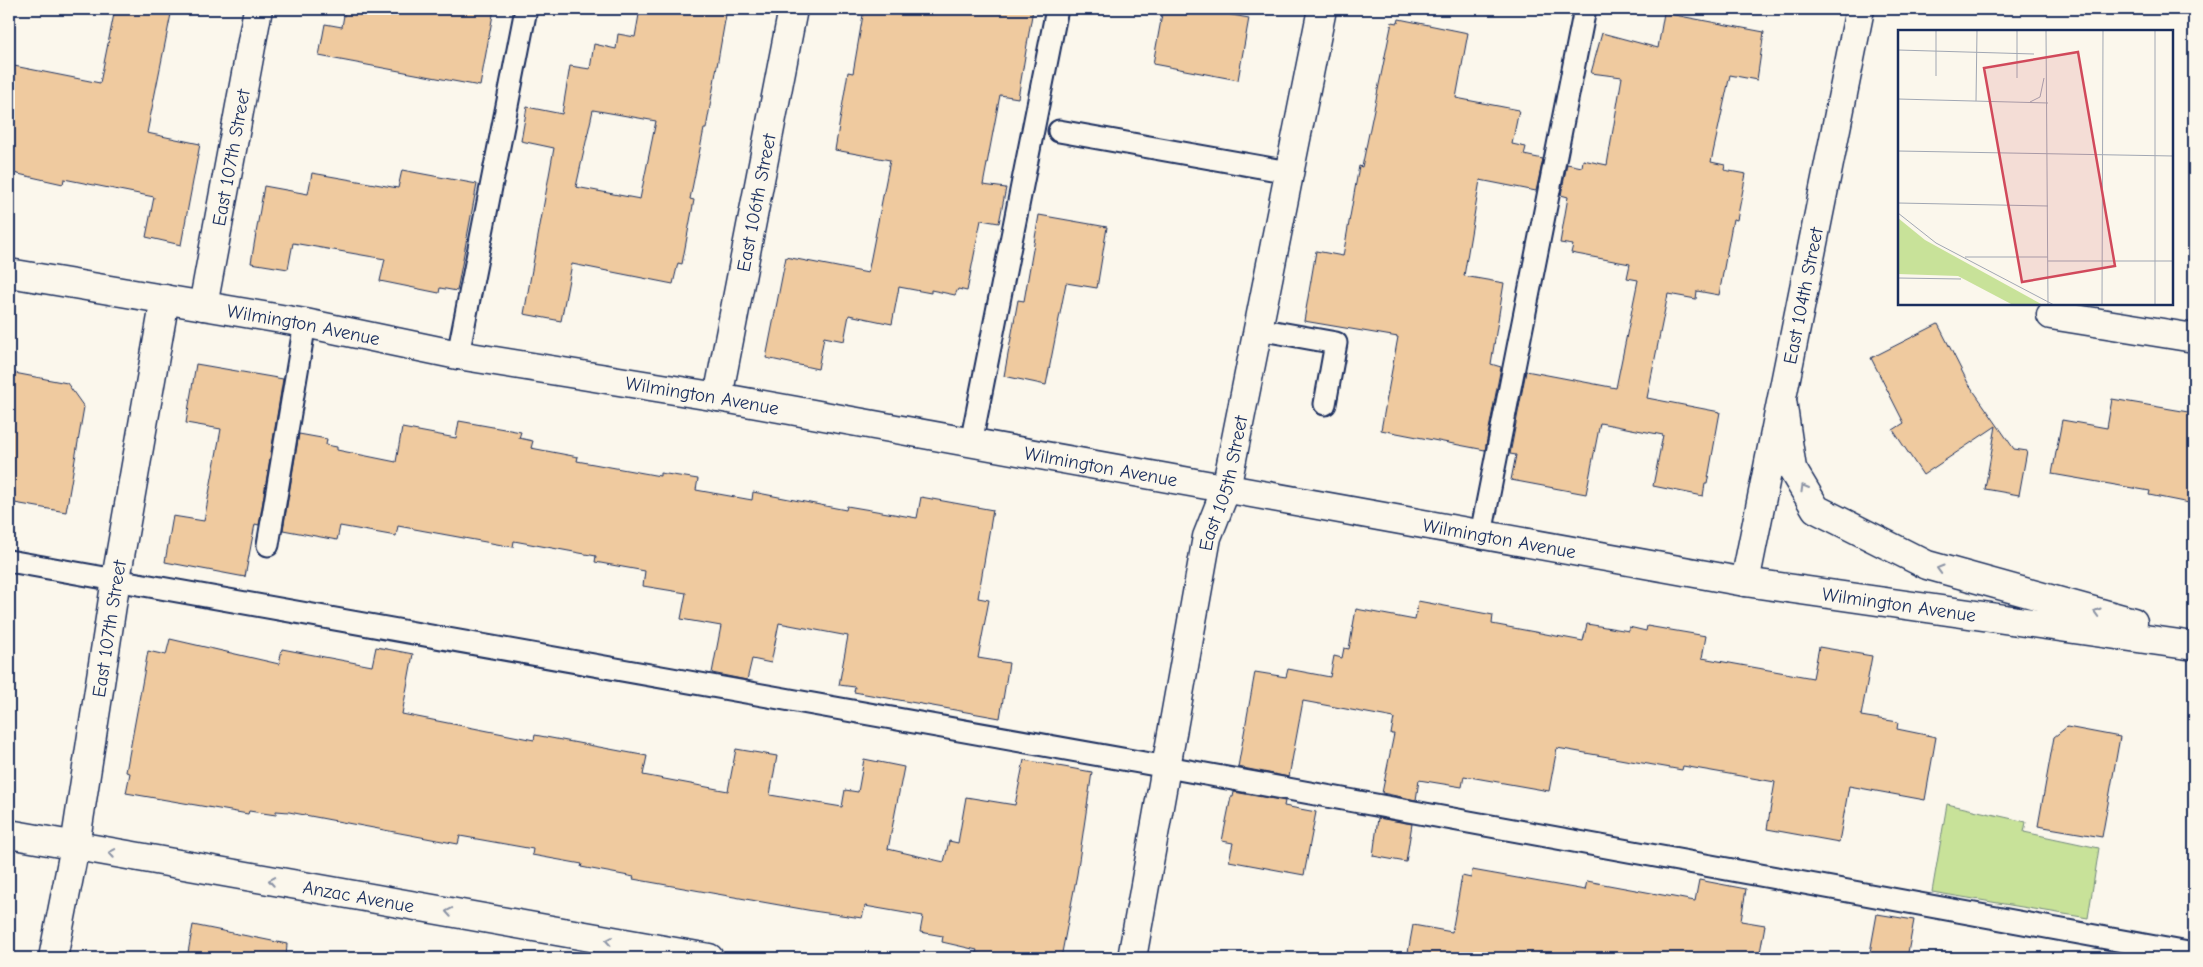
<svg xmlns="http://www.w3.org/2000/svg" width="2203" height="967" font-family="'Comic Neue',sans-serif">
  <rect width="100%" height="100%" fill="#fbf7ec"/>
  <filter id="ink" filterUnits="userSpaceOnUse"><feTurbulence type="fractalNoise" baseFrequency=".02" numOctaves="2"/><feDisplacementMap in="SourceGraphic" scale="10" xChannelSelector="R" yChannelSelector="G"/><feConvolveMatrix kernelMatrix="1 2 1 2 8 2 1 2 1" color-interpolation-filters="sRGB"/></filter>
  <g filter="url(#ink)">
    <!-- green -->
    <path fill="#c8e299" stroke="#72887c" d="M 1947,804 L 2026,822 L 2024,832 L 2099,848 L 2088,918 L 1932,892 Z"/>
    <!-- building -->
    <path fill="#efca9f" stroke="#1b2f5e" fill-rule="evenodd" d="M 115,9 L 172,9 L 147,133 L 200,144 L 181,245 L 146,237 L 154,197 L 64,179 L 63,184 L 9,172 L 9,65 L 100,83 Z
      M 345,9 L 494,9 L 480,86 L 319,56 L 325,24 L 342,27 Z
      M 640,9 L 727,9 L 706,129 L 704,129 L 690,199 L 694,200 L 682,264 L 678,263 L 673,284 L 572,264 L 561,321 L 524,314 L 554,148 L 521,141 L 527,107 L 562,114 L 570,66 L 590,69 L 594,44 L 616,49 L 618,34 L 635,37 ZM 593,110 L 656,121 L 640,199 L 576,187 Z
      M 864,9 L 1033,9 L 1018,98 L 1000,95 L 983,185 L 1006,188 L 999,223 L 981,220 L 967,291 L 958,289 L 955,295 L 931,290 L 931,293 L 899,287 L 892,324 L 849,315 L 844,341 L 824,337 L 818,369 L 766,358 L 786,257 L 868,273 L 890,160 L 835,150 L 848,72 L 853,73 Z
      M 1163,9 L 1198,9 L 1249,18 L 1238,80 L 1153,64 Z
      M 1664,13 L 1764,32 L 1757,80 L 1730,75 L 1711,162 L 1725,165 L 1724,170 L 1746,174 L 1737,220 L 1733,219 L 1719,295 L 1697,291 L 1696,299 L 1668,294 L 1647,398 L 1720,412 L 1707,484 L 1705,484 L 1703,496 L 1653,486 L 1663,435 L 1600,423 L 1586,494 L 1511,480 L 1516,455 L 1510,454 L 1526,371 L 1616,388 L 1638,280 L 1627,278 L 1630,264 L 1571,253 L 1573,245 L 1560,243 L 1568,197 L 1561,195 L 1567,164 L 1582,167 L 1583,160 L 1607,165 L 1622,77 L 1591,73 L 1602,33 L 1658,48 Z
      M 1399,19 L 1468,33 L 1456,98 L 1519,110 L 1512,144 L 1526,147 L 1524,155 L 1543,159 L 1536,191 L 1480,180 L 1464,276 L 1504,283 L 1491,364 L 1501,367 L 1485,450 L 1381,430 L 1398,337 L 1304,321 L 1316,251 L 1343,256 L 1359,166 L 1362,167 L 1392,22 L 1398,23 Z
      M 402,170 L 477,184 L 457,291 L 440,288 L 439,293 L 380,281 L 385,259 L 293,243 L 288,269 L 251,263 L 264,186 L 308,194 L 312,173 L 398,188 Z
      M 1039,215 L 1107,227 L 1097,288 L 1066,283 L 1046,385 L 1004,376 L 1018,300 L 1024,301 Z
      M 1938,324 L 1968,383 L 2014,449 L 2027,451 L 2019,495 L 1985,489 L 1996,426 L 1923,475 L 1893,430 L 1904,423 L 1871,358 Z
      M 196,364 L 283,379 L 259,525 L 255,524 L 245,577 L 165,562 L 173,516 L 204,521 L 221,429 L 186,423 Z
      M 9,372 L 67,383 L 84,407 L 66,512 L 9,502 Z
      M 2112,399 L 2194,413 L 2194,504 L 2149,495 L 2150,491 L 2052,474 L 2062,420 L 2107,428 Z
      M 459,421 L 521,432 L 519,438 L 533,441 L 531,448 L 578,457 L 577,461 L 660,476 L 660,473 L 698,479 L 696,490 L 752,500 L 753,492 L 846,510 L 847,506 L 917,518 L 921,497 L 993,510 L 978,598 L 989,600 L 978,658 L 1009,663 L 1000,718 L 854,692 L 855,687 L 839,685 L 848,636 L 779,623 L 771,663 L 752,659 L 747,680 L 712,673 L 721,626 L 681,619 L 686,593 L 643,586 L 645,571 L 595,562 L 596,556 L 514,541 L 513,547 L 398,526 L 396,536 L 340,526 L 337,540 L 283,530 L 299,434 L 327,439 L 326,445 L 337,447 L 337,450 L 396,462 L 402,428 L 456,438 Z
      M 1418,601 L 1493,615 L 1492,624 L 1583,641 L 1587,624 L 1629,631 L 1629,627 L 1646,631 L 1647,626 L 1706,636 L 1702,658 L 1813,678 L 1819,647 L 1872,656 L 1861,716 L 1898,722 L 1897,729 L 1936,737 L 1925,800 L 1849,786 L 1839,842 L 1767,829 L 1775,782 L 1683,766 L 1682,770 L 1557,748 L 1549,791 L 1464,776 L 1462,787 L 1419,780 L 1416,800 L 1382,793 L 1394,734 L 1391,734 L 1394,718 L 1303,701 L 1289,777 L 1238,767 L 1255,672 L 1286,677 L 1288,669 L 1330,677 L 1334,656 L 1342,658 L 1344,648 L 1349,649 L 1356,609 L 1415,620 Z
      M 170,639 L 279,664 L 282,649 L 372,666 L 376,647 L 413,654 L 402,714 L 534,740 L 535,735 L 647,756 L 643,775 L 728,791 L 736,749 L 777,756 L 770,795 L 842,807 L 845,790 L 858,792 L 864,759 L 904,767 L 888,849 L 944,862 L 949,841 L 958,843 L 966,797 L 1015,805 L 1024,760 L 1092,772 L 1077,874 L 1061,958 L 982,958 L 982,954 L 976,953 L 977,950 L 942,942 L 943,936 L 920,932 L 923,916 L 865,906 L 862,918 L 813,911 L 633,879 L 634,877 L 581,867 L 582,864 L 532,855 L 533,849 L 460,836 L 458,844 L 289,812 L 276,811 L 276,815 L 249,811 L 248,814 L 126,793 L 130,773 L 126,772 L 148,651 L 166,655 Z
      M 2067,727 L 2120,737 L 2102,837 L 2038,826 L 2054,737 Z
      M 1234,792 L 1285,801 L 1284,806 L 1316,812 L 1304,875 L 1229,861 L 1233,843 L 1222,841 L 1231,797 L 1233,797 Z
      M 1378,818 L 1412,824 L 1406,862 L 1373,856 Z
      M 1472,870 L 1585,890 L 1587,881 L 1695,901 L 1699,880 L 1746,889 L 1741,921 L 1765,925 L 1759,958 L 1407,958 L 1413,925 L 1452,932 L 1462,876 L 1471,878 Z
      M 1877,914 L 1914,920 L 1907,958 L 1869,958 Z
      M 193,925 L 287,944 L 286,958 L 187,958 Z"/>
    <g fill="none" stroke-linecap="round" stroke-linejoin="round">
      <defs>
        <path id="service" d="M 1059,131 L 1289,172
          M 1258,329 L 1336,343 L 1325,404
          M 458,355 L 526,9
          M 971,443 L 1057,9
          M 1481,534 L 1585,9
          M 268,545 L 305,323
          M 9,561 L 1167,767 L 2194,954"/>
        <g id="minor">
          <path id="s1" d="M 203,306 L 258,9"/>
          <path d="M 2051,315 L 2194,338"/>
          <path id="s2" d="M 718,397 L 793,9"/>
          <path id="s3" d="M 1745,582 L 1860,9"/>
          <path id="s4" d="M 9,834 L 709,958"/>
          <path id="s5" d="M 53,958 L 75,846 L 116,579 L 165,299"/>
          <path id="s6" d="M 1132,958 L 1207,537 L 1226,489 L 1322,9"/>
        </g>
        <g id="secondary">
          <path id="s7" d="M 9,273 L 305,323 L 458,355 L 718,397 L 1745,582 L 2194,646"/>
          <path d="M 1782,400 L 1792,469 L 1816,509 L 1927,565 L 2133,622"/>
        </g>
      </defs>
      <!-- service casing -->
      <use href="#service" stroke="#1b2f5e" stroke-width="25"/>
      <!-- minor casing -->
      <use href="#minor" stroke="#1b2f5e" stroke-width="31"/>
      <!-- secondary casing -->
      <use href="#secondary" stroke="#1b2f5e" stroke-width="31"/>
      <!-- service -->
      <use href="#service" stroke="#fbf7ec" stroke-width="21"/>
      <!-- minor -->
      <use href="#minor" stroke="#fbf7ec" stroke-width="28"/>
      <!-- secondary -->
      <use href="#secondary" stroke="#fbf7ec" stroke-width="28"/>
    </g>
    <!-- one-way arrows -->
    <defs><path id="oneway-chevron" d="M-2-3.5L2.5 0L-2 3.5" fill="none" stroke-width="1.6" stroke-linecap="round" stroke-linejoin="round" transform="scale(1.25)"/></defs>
    <g stroke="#8b93a5">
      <use href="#oneway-chevron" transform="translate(1804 488) rotate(-120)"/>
      <use href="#oneway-chevron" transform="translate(1940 569) rotate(-164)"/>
      <use href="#oneway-chevron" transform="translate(2097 612) rotate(-164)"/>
      <use href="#oneway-chevron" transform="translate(112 853) rotate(-170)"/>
      <use href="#oneway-chevron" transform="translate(272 881) rotate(-170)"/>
      <use href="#oneway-chevron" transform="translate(449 912) rotate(-170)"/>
      <use href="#oneway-chevron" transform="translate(609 941) rotate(-170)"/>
    </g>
  </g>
  <g text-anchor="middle" stroke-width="5" stroke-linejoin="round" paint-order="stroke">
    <!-- street labels -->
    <g font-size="19" fill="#1b2f5e" stroke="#fbf7ec">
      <text dy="7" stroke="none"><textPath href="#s1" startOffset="151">East 107th Street</textPath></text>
      <text dy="7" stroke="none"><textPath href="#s2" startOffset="198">East 106th Street</textPath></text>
      <text dy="7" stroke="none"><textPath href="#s3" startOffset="292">East 104th Street</textPath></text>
      <text dy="7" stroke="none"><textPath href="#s7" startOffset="299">Wilmington Avenue</textPath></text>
      <text dy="7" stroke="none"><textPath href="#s7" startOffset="704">Wilmington Avenue</textPath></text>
      <text dy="7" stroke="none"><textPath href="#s7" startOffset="1109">Wilmington Avenue</textPath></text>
      <text dy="7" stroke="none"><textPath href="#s6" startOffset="484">East 105th Street</textPath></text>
      <text dy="7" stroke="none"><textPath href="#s7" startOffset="1514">Wilmington Avenue</textPath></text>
      <text dy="7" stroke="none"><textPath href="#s7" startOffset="1919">Wilmington Avenue</textPath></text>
      <text dy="7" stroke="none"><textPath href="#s5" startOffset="334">East 107th Street</textPath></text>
      <text dy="7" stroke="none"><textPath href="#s4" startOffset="355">Anzac Avenue</textPath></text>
    </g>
  </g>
  <!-- overview -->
  <g transform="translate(1898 30)">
    <rect width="275" height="275" fill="#fbf7ec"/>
    <path d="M 0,188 L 27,210 L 145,275 L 115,275 L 60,246 L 0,244 Z" fill="#c8e299"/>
    <path fill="none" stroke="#a1a7b3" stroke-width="1" d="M 148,0 L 150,275M 0,20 L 136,24M 38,46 L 38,0M 119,48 L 119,0M 0,69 L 150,73M 78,71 L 79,0M 132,72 L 142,67 L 146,48M 0,121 L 275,126M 0,173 L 150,176M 0,183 L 38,213 L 156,275M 67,227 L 150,227M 150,231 L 275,231M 0,248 L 63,249M 204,275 L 205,0M 257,275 L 257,0"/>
    <path fill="#d1495b" fill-opacity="0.15" stroke="#d1495b" stroke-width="2.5" d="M 180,22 L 217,236 L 124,252 L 86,38 Z"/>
    <rect width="275" height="275" fill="none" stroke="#1b2f5e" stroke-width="2.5"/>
  </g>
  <!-- margin -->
  <rect width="2203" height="967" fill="none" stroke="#fbf7ec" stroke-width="30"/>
  <rect x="15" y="15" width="2173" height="937" fill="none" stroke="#1b2f5e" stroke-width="2" filter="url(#ink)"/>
</svg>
